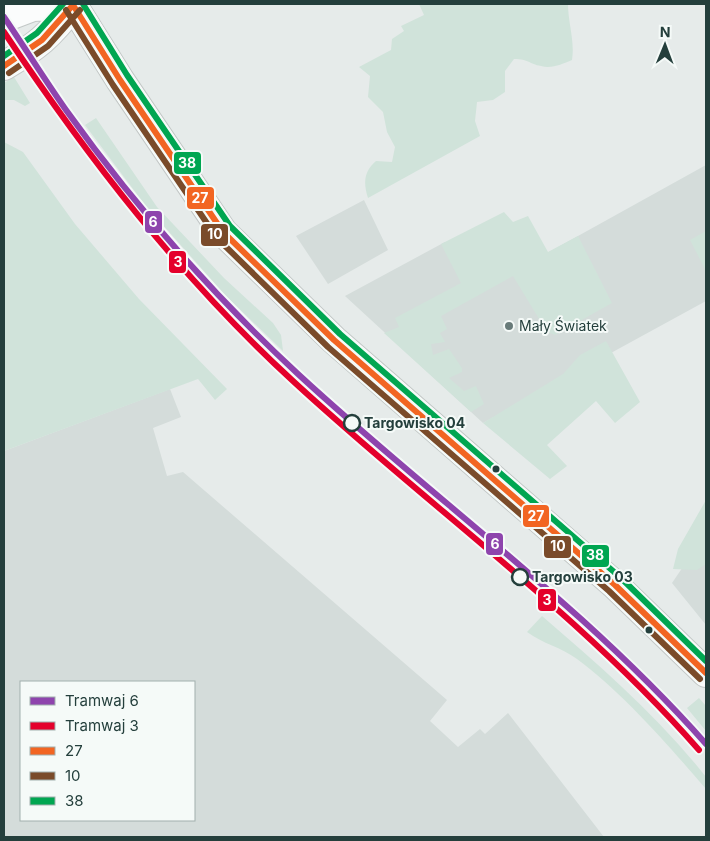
<svg xmlns="http://www.w3.org/2000/svg" width="710" height="841" font-family="Inter,sans-serif">
  <rect width="100%" height="100%" fill="#e6ebea"/>
  <!-- built -->
  <path fill="#d4dcda" fill-rule="evenodd" d="M 706,165 L 706,301 L 483,423 L 345,296 L 445,242 L 477,292 Z
    M 364,200 L 388,250 L 328,284 L 296,236 Z
    M 170,389 L 181,417 L 153,428 L 167,476 L 183,472 L 447,700 L 430,721 L 458,747 L 480,729 L 485,734 L 508,713 L 604,837 L 4,837 L 4,451 ZM 21,682 L 194,682 L 194,820 L 21,820 Z
    M 706,517 L 706,625 L 672,583 L 691,555 Z"/>
  <!-- green -->
  <path fill="#d0e3da" d="M 419,4 L 568,4 C 568,23 575,41 572,60 C 562,64 552,69 541,66 C 529,64 529,59 514,59 L 505,71 L 505,92 L 493,100 L 477,102 L 475,121 L 480,136 L 368,198 C 363,183 364,171 376,161 L 392,162 L 395,147 L 387,132 L 383,112 L 368,97 L 370,76 L 359,67 L 391,50 L 392,39 L 404,31 L 401,26 L 424,15 Z
    M 14,77 L 30,103 L 25,106 L 14,100 L 4,100 L 4,83 Z
    M 96,118 L 157,207 L 224,278 L 273,323 L 281,335 L 283,351 L 226,296 L 145,205 L 85,125 Z
    M 4,142 L 23,152 L 75,224 L 139,299 L 227,389 L 215,400 L 198,379 L 4,451 Z
    M 504,212 L 513,222 L 528,216 L 548,252 L 578,236 L 612,303 L 555,335 L 547,332 L 513,276 L 441,316 L 447,329 L 440,333 L 445,342 L 431,344 L 433,355 L 449,349 L 462,368 L 462,372 L 449,378 L 464,391 L 476,386 L 484,404 L 471,412 L 384,333 L 399,327 L 395,318 L 461,283 L 441,244 Z
    M 706,231 L 706,271 L 690,240 Z
    M 606,341 L 640,402 L 615,423 L 596,401 L 547,445 L 567,466 L 550,479 L 483,423 L 563,374 L 580,355 Z
    M 706,500 L 706,564 L 697,570 L 673,569 L 678,549 Z
    M 542,616 C 600,666 659,717 706,777 L 706,789 C 669,746 622,692 577,659 C 561,647 543,644 527,632 Z
    M 699,698 L 706,706 L 706,731 L 687,708 Z"/>
  <g fill="none" stroke-linecap="round" stroke-linejoin="round">
    <defs>
      <path id="tertiary" d="M 73,5 L 120,80 L 223,232 L 334,340 L 615,585 L 706,673
        M 4,18 L 33,7 L 73,5
        M 4,66 C 36,47 51,35 73,5"/>
    </defs>
    <!-- tertiary casing -->
    <use href="#tertiary" stroke="#c3c8c7" stroke-width="30"/>
    <!-- tertiary -->
    <use href="#tertiary" stroke="#fbfcfc" stroke-width="28"/>
    <defs>
      <path id="bus-1" d="M 73,5 L 120,80 L 223,232 L 334,340 L 615,585 L 706,673
        M 4,66 L 42,40 L 73,5"/>
      <path id="bus-2" d="M 66,10 L 113,85 L 217,238 L 328,347 L 609,591 L 700,679
        M 9,73 L 48,46 L 80,10"/>
      <path id="bus-3" d="M 83,4 L 127,75 L 230,226 L 340,334 L 621,578 L 706,661
        M 4,56 L 37,33 L 63,4"/>
    </defs>
    <!-- bus-1 casing -->
    <use href="#bus-1" stroke="#f5faf8" stroke-width="10"/>
    <!-- bus-2 casing -->
    <use href="#bus-2" stroke="#f5faf8" stroke-width="10"/>
    <!-- bus-3 casing -->
    <use href="#bus-3" stroke="#f5faf8" stroke-width="10"/>
    <!-- bus-1 -->
    <use href="#bus-1" stroke="#f26522" stroke-width="6"/>
    <!-- bus-2 -->
    <use href="#bus-2" stroke="#7a4b2a" stroke-width="6"/>
    <!-- bus-3 -->
    <use href="#bus-3" stroke="#00a651" stroke-width="6"/>
    <defs>
      <path id="tram-1" d="M 4,17 C 25,48 45,80 66,110 C 134,205 213,295 298,374 C 433,499 584,606 706,744"/>
      <path id="tram-2" d="M 4,32 C 88,158 181,278 293,381 C 427,505 578,612 699,750"/>
    </defs>
    <!-- tram-1 casing -->
    <use href="#tram-1" stroke="#f5faf8" stroke-width="10"/>
    <!-- tram-2 casing -->
    <use href="#tram-2" stroke="#f5faf8" stroke-width="10"/>
    <!-- tram-1 -->
    <use href="#tram-1" stroke="#8e44ad" stroke-width="6"/>
    <!-- tram-2 -->
    <use href="#tram-2" stroke="#e4002b" stroke-width="6"/>
  </g>
  <!-- markers -->
  <circle fill="#687b79" stroke="#f5faf8" stroke-width="2" cx="509" cy="326" r="5"/>
  <g fill="#f5faf8" stroke="#243f3c" stroke-width="2.5">
    <circle cx="352" cy="423" r="8"/>
    <circle cx="520" cy="577" r="8"/>
  </g>
  <g fill="#243f3c" stroke="#f5faf8" stroke-width="2">
    <circle cx="496" cy="469" r="4.5"/>
    <circle cx="649" cy="630" r="4.5"/>
  </g>
  <g text-anchor="middle" stroke-width="4" stroke-linejoin="round" paint-order="stroke">
    <!-- poi labels -->
    <g font-size="14" fill="#243f3c" stroke="#f5faf8" text-anchor="start">
      <text x="519" y="331">Mały Światek</text>
    </g>
    <!-- stop labels -->
    <g font-size="14" font-weight="bold" fill="#243f3c" stroke="#f5faf8" text-anchor="start">
      <text x="364" y="428">Targowisko 04</text>
      <text x="532" y="582">Targowisko 03</text>
    </g>
  </g>
  <g stroke="#f5faf8" stroke-width="2">
    <rect x="173" y="151" width="29" height="24" rx="5" fill="#00a651"/>
    <rect x="186" y="186" width="29" height="24" rx="5" fill="#f26522"/>
    <rect x="144" y="210" width="19" height="24" rx="5" fill="#8e44ad"/>
    <rect x="200" y="223" width="29" height="24" rx="5" fill="#7a4b2a"/>
    <rect x="168" y="250" width="19" height="24" rx="5" fill="#e4002b"/>
    <rect x="522" y="504" width="28" height="24" rx="5" fill="#f26522"/>
    <rect x="485" y="532" width="19" height="24" rx="5" fill="#8e44ad"/>
    <rect x="543" y="535" width="29" height="24" rx="5" fill="#7a4b2a"/>
    <rect x="581" y="544" width="29" height="24" rx="5" fill="#00a651"/>
    <rect x="537" y="588" width="20" height="24" rx="5" fill="#e4002b"/>
  </g>
  <g font-size="14" text-anchor="middle" font-weight="bold" fill="#fff">
    <text x="187" y="168">38</text>
    <text x="200" y="203">27</text>
    <text x="153" y="227">6</text>
    <text x="215" y="239">10</text>
    <text x="178" y="267">3</text>
    <text x="536" y="521">27</text>
    <text x="495" y="549">6</text>
    <text x="558" y="551">10</text>
    <text x="595" y="560">38</text>
    <text x="547" y="605">3</text>
  </g>
  <!-- border -->
  <rect width="710" height="841" fill="none" stroke="#243f3c" stroke-width="10"/>
  <!-- legend -->
  <rect x="20" y="681" width="175" height="140" fill="#f5faf8" stroke="#a1afad"/>
  <rect x="30" y="697" width="25" height="8" fill="#8e44ad" stroke="#a1afad"/>
  <text x="65" y="706" font-size="15" fill="#243f3c">Tramwaj 6</text>
  <rect x="30" y="722" width="25" height="8" fill="#e4002b" stroke="#a1afad"/>
  <text x="65" y="731" font-size="15" fill="#243f3c">Tramwaj 3</text>
  <rect x="30" y="747" width="25" height="8" fill="#f26522" stroke="#a1afad"/>
  <text x="65" y="756" font-size="15" fill="#243f3c">27</text>
  <rect x="30" y="772" width="25" height="8" fill="#7a4b2a" stroke="#a1afad"/>
  <text x="65" y="781" font-size="15" fill="#243f3c">10</text>
  <rect x="30" y="797" width="25" height="8" fill="#00a651" stroke="#a1afad"/>
  <text x="65" y="806" font-size="15" fill="#243f3c">38</text>
  <!-- north arrow -->
  <g transform="translate(665 45) rotate(1)" stroke="#f5faf8" stroke-width="4" paint-order="stroke">
  <path d="M0-4L9 19L0 12L-9 19Z" fill="#243f3c"/>
  <text y="-8" font-size="14" font-weight="bold" text-anchor="middle" fill="#243f3c">N</text>
  </g>
</svg>
